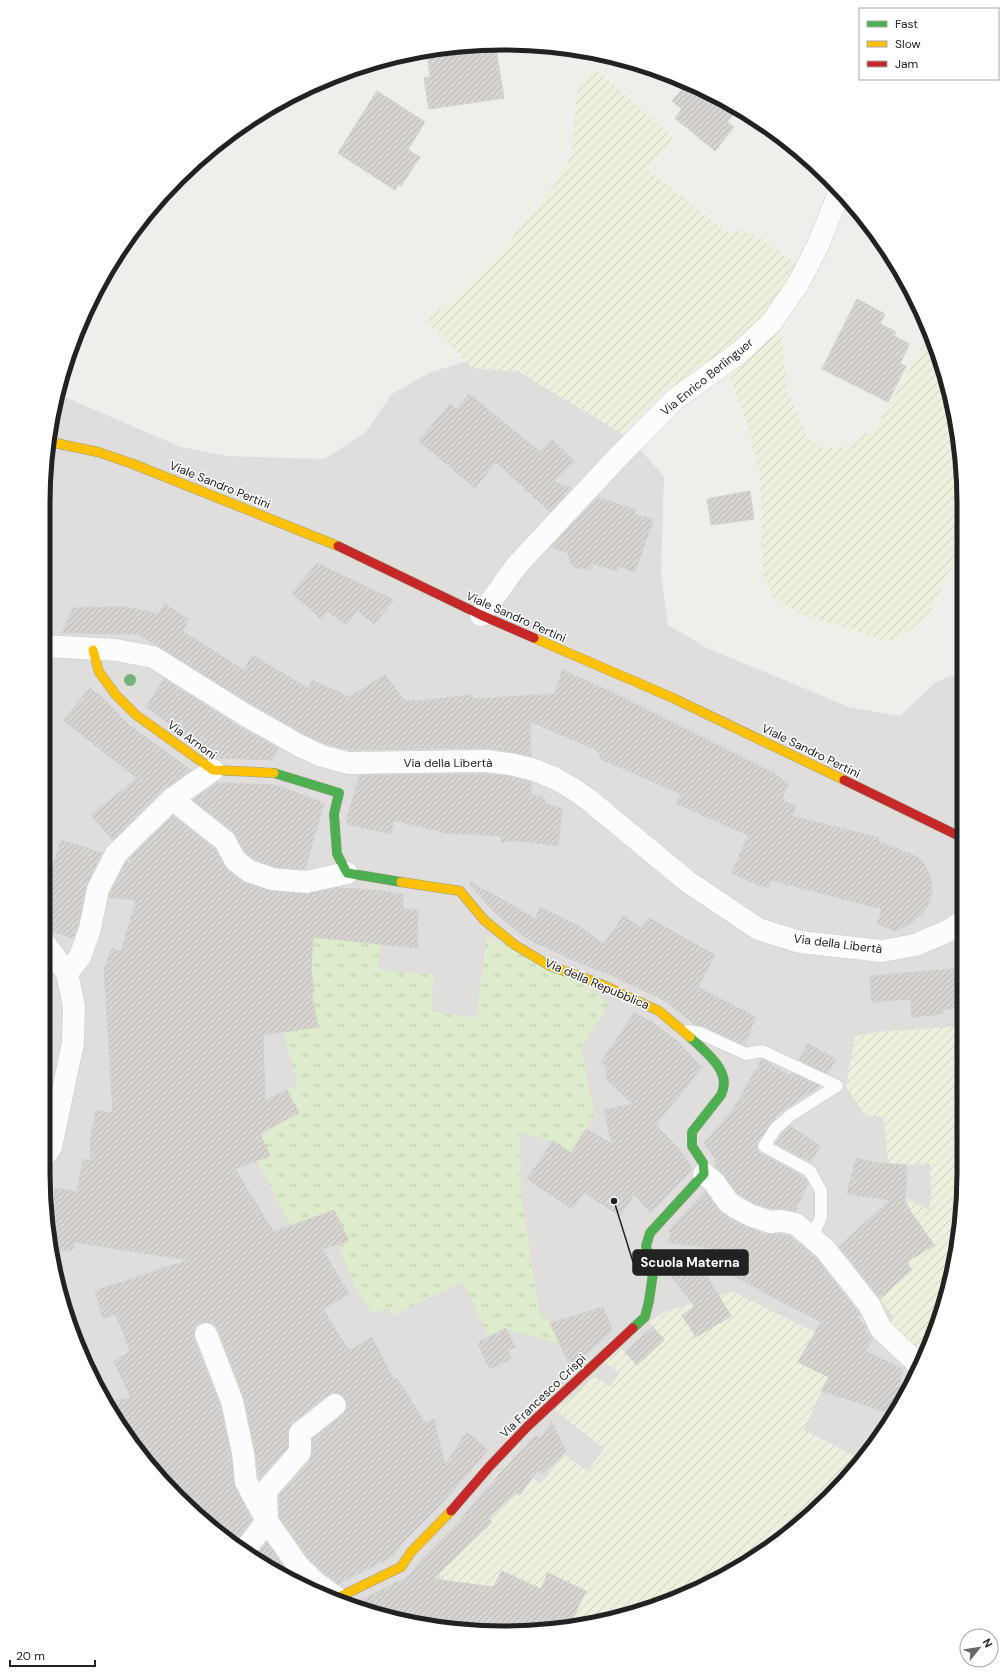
<svg xmlns="http://www.w3.org/2000/svg" width="1007" height="1676" font-family="'DM Sans',sans-serif">
  <defs>
    <pattern id="farmland-furrows" width="10" height="10" patternUnits="userSpaceOnUse"><rect width="10" height="10" fill="#efefdf"/><path d="M-1 1l2-2M0 10L10 0M9 11l2-2" fill="none" stroke="#cdcdbf"/></pattern>
    <pattern id="grass-tufts" width="24" height="20" patternUnits="userSpaceOnUse"><rect width="24" height="20" fill="#ddeccb"/><path d="M3 7l-1-3M5 7V3M7 7l1-3M15 17l-1-3M17 17v-4M19 17l1-3" fill="none" stroke="#bdcaae"/></pattern>
    <pattern id="building-hatch" width="6" height="6" patternUnits="userSpaceOnUse"><rect width="6" height="6" fill="#d7d4d2"/><path d="M-1 1l2-2M0 6l6-6M5 7l2-2" fill="none" stroke="#b8b6b4"/></pattern>
  </defs>
  <rect width="100%" height="100%" fill="#f0eeeb"/>
  <!-- residential -->
  <path fill="#dfdedc" d="M 478,358 L 508,364 L 629,438 L 664,476 L 661,573 L 668,625 L 707,648 L 849,707 L 900,716 L 936,682 L 963,671 L 963,1203 L 939,1321 L 886,1429 L 829,1498 L 784,1538 L 707,1585 L 651,1609 L 564,1629 L 503,1633 L 443,1629 L 356,1609 L 300,1585 L 223,1538 L 138,1453 L 91,1376 L 67,1320 L 47,1233 L 44,473 L 60,395 L 181,447 L 228,456 L 324,459 L 365,433 L 392,394 L 431,372 Z"/>
  <!-- farmland -->
  <path fill="url(#farmland-furrows)" d="M 594,68 L 674,138 L 646,168 L 729,234 L 738,230 L 760,238 L 801,267 L 762,323 L 627,437 L 519,372 L 472,368 L 426,319 L 447,305 L 502,250 L 545,198 L 567,165 L 572,154 L 574,114 L 579,83 Z
    M 780,323 L 788,393 L 809,440 L 823,447 L 845,447 L 877,427 L 928,336 L 948,384 L 963,473 L 963,544 L 930,612 L 900,639 L 889,641 L 800,614 L 773,597 L 763,575 L 760,476 L 749,430 L 729,372 Z
    M 963,1026 L 963,1203 L 939,1321 L 921,1357 L 889,1323 L 895,1318 L 879,1298 L 912,1270 L 907,1262 L 933,1245 L 912,1214 L 906,1198 L 929,1210 L 931,1193 L 930,1164 L 907,1165 L 888,1164 L 884,1117 L 864,1115 L 846,1086 L 855,1036 L 876,1032 Z
    M 733,1292 L 815,1332 L 828,1376 L 804,1430 L 861,1459 L 829,1498 L 784,1538 L 707,1585 L 651,1609 L 568,1628 L 585,1591 L 548,1574 L 532,1607 L 519,1579 L 502,1571 L 493,1587 L 452,1582 L 451,1630 L 435,1627 L 433,1620 L 416,1623 L 407,1601 L 446,1598 L 439,1574 L 492,1522 L 489,1518 L 503,1504 L 487,1486 L 510,1457 L 513,1460 L 520,1495 L 533,1478 L 541,1484 L 564,1454 L 587,1471 L 604,1449 L 555,1410 L 595,1377 L 611,1387 L 619,1372 L 603,1362 L 621,1348 L 637,1365 L 664,1340 L 649,1322 L 664,1312 Z"/>
  <!-- grass -->
  <path fill="url(#grass-tufts)" d="M 315,915 L 353,941 L 381,944 L 378,969 L 396,972 L 434,974 L 431,1011 L 476,1018 L 487,935 L 594,990 L 608,1005 L 581,1049 L 595,1115 L 571,1153 L 553,1141 L 520,1133 L 521,1193 L 539,1312 L 550,1323 L 560,1344 L 506,1329 L 488,1337 L 463,1281 L 393,1316 L 389,1308 L 373,1313 L 355,1287 L 338,1244 L 349,1241 L 334,1210 L 291,1226 L 257,1161 L 270,1156 L 262,1138 L 275,1125 L 299,1113 L 287,1090 L 298,1084 L 283,1032 L 318,1027 L 312,998 L 314,992 L 312,976 L 307,976 L 307,955 L 312,955 Z"/>
  <!-- building -->
  <path fill="url(#building-hatch)" stroke="#d3d0cc" d="M 495,44 L 504,98 L 429,109 L 424,78 L 430,77 L 427,51 Z
    M 688,82 L 738,109 L 727,122 L 734,127 L 715,151 L 675,118 L 682,109 L 672,101 Z
    M 377,91 L 425,122 L 408,150 L 420,157 L 401,186 L 398,184 L 395,190 L 338,153 Z
    M 857,299 L 885,314 L 880,324 L 896,332 L 894,336 L 909,344 L 900,364 L 906,366 L 888,402 L 822,369 Z
    M 469,394 L 540,452 L 552,439 L 574,461 L 554,482 L 572,488 L 550,512 L 496,462 L 475,488 L 419,441 L 450,404 L 456,410 Z
    M 750,491 L 754,519 L 711,525 L 707,499 Z
    M 598,497 L 635,510 L 634,514 L 653,520 L 635,572 L 618,566 L 617,571 L 594,564 L 589,569 L 577,568 L 571,564 L 568,553 L 551,547 Z
    M 317,563 L 365,586 L 394,600 L 374,624 L 357,610 L 347,625 L 328,612 L 321,619 L 292,593 Z
    M 164,604 L 189,619 L 182,631 L 244,670 L 252,655 L 308,688 L 312,680 L 349,697 L 385,675 L 404,700 L 422,701 L 472,695 L 473,699 L 555,694 L 562,670 L 612,692 L 774,773 L 788,784 L 782,800 L 795,806 L 792,816 L 879,838 L 878,841 L 918,857 L 925,865 L 930,875 L 932,885 L 931,896 L 927,907 L 921,915 L 913,922 L 895,931 L 877,924 L 882,909 L 771,880 L 768,889 L 732,873 L 748,835 L 677,804 L 681,794 L 601,759 L 598,751 L 530,721 L 531,756 L 512,752 L 486,748 L 350,750 L 326,744 L 306,735 L 253,705 L 138,634 L 62,633 L 73,608 L 126,607 L 159,614 Z
    M 164,679 L 240,727 L 278,748 L 273,760 L 217,758 L 146,707 Z
    M 90,688 L 102,697 L 129,725 L 191,770 L 163,790 L 113,840 L 91,815 L 137,778 L 63,720 Z
    M 485,774 L 508,776 L 531,782 L 531,794 L 544,797 L 545,803 L 562,809 L 558,846 L 514,840 L 502,842 L 501,836 L 446,833 L 394,820 L 391,834 L 347,824 L 347,818 L 360,775 Z
    M 217,783 L 276,785 L 324,803 L 305,869 L 275,867 L 255,860 L 245,852 L 233,831 L 193,800 Z
    M 173,816 L 215,849 L 227,870 L 245,883 L 271,891 L 305,894 L 338,888 L 376,890 L 403,895 L 403,909 L 418,910 L 417,948 L 313,937 L 311,970 L 314,992 L 311,992 L 318,1027 L 263,1035 L 265,1101 L 287,1090 L 299,1113 L 260,1133 L 270,1156 L 235,1169 L 274,1232 L 334,1210 L 349,1241 L 322,1249 L 349,1294 L 323,1309 L 349,1351 L 372,1337 L 394,1380 L 397,1378 L 425,1423 L 434,1419 L 445,1465 L 467,1432 L 488,1450 L 443,1502 L 402,1543 L 392,1557 L 338,1584 L 324,1573 L 309,1559 L 279,1517 L 279,1495 L 310,1460 L 312,1452 L 312,1439 L 343,1415 L 346,1410 L 347,1404 L 344,1397 L 339,1393 L 334,1393 L 328,1395 L 292,1423 L 288,1433 L 288,1447 L 259,1480 L 255,1450 L 244,1398 L 218,1329 L 214,1324 L 208,1322 L 201,1323 L 196,1326 L 194,1332 L 194,1339 L 220,1405 L 231,1455 L 234,1484 L 252,1520 L 234,1544 L 223,1538 L 138,1453 L 107,1403 L 131,1398 L 114,1361 L 130,1352 L 116,1314 L 103,1318 L 95,1291 L 188,1260 L 74,1242 L 72,1251 L 51,1250 L 47,1233 L 55,1188 L 77,1192 L 83,1159 L 91,1161 L 90,1140 L 96,1110 L 113,1113 L 104,969 L 112,948 L 121,952 L 136,900 L 109,897 L 110,893 L 126,862 L 133,862 L 129,859 Z
    M 61,840 L 102,853 L 86,886 L 78,926 L 73,938 L 49,931 L 46,912 L 46,890 L 52,889 L 49,878 Z
    M 471,882 L 536,919 L 539,907 L 580,927 L 604,944 L 623,916 L 641,928 L 649,918 L 715,955 L 698,987 L 756,1017 L 744,1045 L 703,1026 L 695,1025 L 664,1000 L 606,973 L 579,963 L 542,945 L 541,946 L 522,935 L 493,911 L 470,884 Z
    M 963,968 L 963,1008 L 943,1009 L 943,1014 L 912,1017 L 911,999 L 872,1002 L 870,976 Z
    M 634,1013 L 652,1022 L 676,1040 L 702,1067 L 656,1125 L 680,1150 L 692,1169 L 651,1213 L 634,1195 L 620,1216 L 584,1192 L 572,1209 L 527,1179 L 553,1141 L 571,1153 L 586,1129 L 612,1144 L 604,1110 L 633,1104 L 606,1079 L 607,1068 L 601,1062 Z
    M 808,1044 L 836,1059 L 828,1074 L 799,1060 Z
    M 762,1059 L 790,1076 L 792,1073 L 820,1086 L 774,1117 L 776,1118 L 770,1124 L 757,1145 L 757,1149 L 760,1153 L 801,1175 L 800,1176 L 806,1179 L 808,1183 L 795,1211 L 783,1209 L 772,1209 L 755,1204 L 737,1193 L 724,1175 L 717,1168 L 714,1157 L 704,1143 L 734,1108 Z
    M 789,1126 L 821,1146 L 810,1162 L 775,1143 L 782,1133 Z
    M 856,1158 L 877,1163 L 907,1165 L 905,1203 L 934,1245 L 907,1262 L 912,1270 L 880,1298 L 839,1246 L 890,1200 L 847,1194 Z
    M 705,1191 L 718,1209 L 729,1218 L 746,1227 L 766,1234 L 780,1234 L 790,1236 L 816,1258 L 859,1313 L 860,1315 L 857,1317 L 866,1326 L 865,1331 L 873,1339 L 865,1351 L 903,1369 L 893,1414 L 822,1391 L 829,1377 L 798,1362 L 821,1322 L 697,1257 L 710,1248 L 667,1242 L 672,1234 L 669,1231 Z
    M 696,1258 L 731,1316 L 696,1337 L 682,1315 L 695,1307 L 671,1276 Z
    M 603,1307 L 612,1330 L 581,1359 L 568,1362 L 550,1323 Z
    M 653,1327 L 664,1340 L 637,1365 L 625,1352 Z
    M 506,1328 L 515,1347 L 508,1351 L 512,1358 L 490,1369 L 478,1343 Z
    M 552,1422 L 566,1451 L 542,1474 L 538,1470 L 520,1495 L 516,1492 L 489,1518 L 492,1522 L 433,1579 L 493,1587 L 502,1571 L 541,1589 L 548,1573 L 586,1591 L 568,1628 L 503,1633 L 443,1629 L 349,1606 L 406,1578 L 411,1574 L 421,1560 L 461,1519 L 498,1475 L 536,1435 L 540,1439 Z
    M 267,1542 L 289,1574 L 301,1586 L 255,1558 Z"/>
  <g fill="none" stroke-linecap="round" stroke-linejoin="round">
    <defs>
      <path id="lane" d="M 688,1031 L 700,1033 L 746,1054 L 762,1051 L 837,1086
        M 812,1237 L 821,1217 L 821,1191 L 810,1171 L 764,1146 L 776,1128 L 791,1115 L 837,1086"/>
      <path id="street" d="M 481,615 L 517,565 L 617,458 L 674,400 L 740,352 L 771,323 L 798,284 L 818,245 L 840,191
        M 45,646 L 116,650 L 153,657 L 247,716 L 300,746 L 322,756 L 348,763 L 486,761 L 510,764 L 535,770 L 554,778 L 572,788 L 589,800 L 687,881 L 758,929 L 800,942 L 882,951 L 915,945 L 948,931 L 963,921
        M 172,799 L 225,841 L 235,860 L 249,871 L 272,879 L 306,882 L 347,873
        M 46,945 L 67,973 L 74,1006 L 73,1043 L 51,1147 L 47,1153
        M 67,973 L 80,957 L 90,929 L 98,889 L 116,854 L 172,799 L 213,770
        M 704,1174 L 714,1182 L 728,1202 L 735,1207 L 750,1215 L 770,1222 L 781,1221 L 796,1224 L 825,1249 L 870,1306 L 881,1329 L 918,1364
        M 206,1334 L 232,1401 L 243,1453 L 246,1482 L 267,1521 L 299,1567 L 316,1583 L 337,1598 L 338,1601
        M 267,1519 L 266,1491 L 300,1452 L 300,1433 L 335,1405
        M 244,1551 L 267,1521"/>
      <path id="fast" d="M 274,773 L 339,793 L 334,814 L 337,854 L 347,873 L 401,882
        M 633,1328 L 645,1317 L 649,1301 L 653,1273 L 646,1246 L 650,1233 L 704,1174 L 703,1163 L 692,1146 L 692,1132 L 721,1095 C 733,1071 705,1052 690,1037"/>
      <path id="slow" d="M 50,442 L 98,452 L 133,464 L 338,546
        M 534,638 L 673,698 L 844,780
        M 93,650 L 99,672 L 116,695 L 136,715 L 213,770 L 274,773
        M 401,882 L 460,891 L 484,920 L 515,945 L 550,966 L 601,984 L 659,1011 L 690,1037
        M 337,1598 L 401,1567 L 411,1552 L 451,1511"/>
      <path id="jam" d="M 338,546 L 481,615 L 534,638
        M 844,780 L 963,838
        M 451,1511 L 489,1467 L 527,1427 L 633,1328"/>
    </defs>
    <!-- lane casing -->
    <use href="#lane" stroke="#c9c8c7" stroke-width="13"/>
    <!-- street casing -->
    <use href="#street" stroke="#c9c8c7" stroke-width="23"/>
    <!-- fast casing -->
    <use href="#fast" stroke="#999a82" stroke-width="10"/>
    <!-- slow casing -->
    <use href="#slow" stroke="#999a82" stroke-width="10"/>
    <!-- jam casing -->
    <use href="#jam" stroke="#999a82" stroke-width="10"/>
    <!-- lane -->
    <use href="#lane" stroke="#fdfcfc" stroke-width="12"/>
    <!-- street -->
    <use href="#street" stroke="#fdfcfc" stroke-width="22"/>
    <!-- fast -->
    <use href="#fast" stroke="#4caf50" stroke-width="9"/>
    <!-- slow -->
    <use href="#slow" stroke="#ffc107" stroke-width="9"/>
    <!-- jam -->
    <use href="#jam" stroke="#c62828" stroke-width="9"/>
  </g>
  <!-- trees -->
  <circle fill="#73b476" cx="130" cy="680" r="6"/>
  <g text-anchor="middle" stroke-width="3" stroke-linejoin="round" paint-order="stroke">
    <!-- street labels -->
    <g font-size="12" fill="#222" stroke="#fff">
      <text transform="translate(707 377) rotate(-39)" y="4">Via Enrico Berlinguer</text>
      <text transform="translate(220 485) rotate(22)" y="4">Viale Sandro Pertini</text>
      <text transform="translate(516 617) rotate(24)" y="4">Viale Sandro Pertini</text>
      <text transform="translate(192 740) rotate(36)" y="4">Via Arnoni</text>
      <text transform="translate(811 751) rotate(26)" y="4">Viale Sandro Pertini</text>
      <text x="448" y="767">Via della Libertà</text>
      <text transform="translate(838 944) rotate(7)" y="4">Via della Libertà</text>
      <text transform="translate(597 984) rotate(23)" y="4">Via della Repubblica</text>
      <text transform="translate(543 1396) rotate(-44)" y="4">Via Francesco Crispi</text>
    </g>
  </g>
  <!-- crop -->
  <path d="M0 0H1007V1676H0ZM503 50H504A453 453 0 0 1 957 503V1173A453 453 0 0 1 504 1626H503A453 453 0 0 1 50 1173V503A453 453 0 0 1 503 50Z" fill="#fff" fill-rule="evenodd"/>
  <path fill="none" stroke="#222" stroke-width="5" d="M503 50H504A453 453 0 0 1 957 503V1173A453 453 0 0 1 504 1626H503A453 453 0 0 1 50 1173V503A453 453 0 0 1 503 50Z"/>
  <!-- callouts -->
  <path fill="none" stroke="#222" stroke-width="1.5" d="M614 1201L633 1262"/>
  <circle fill="#222" stroke="#fff" stroke-width="1.5" cx="614" cy="1201" r="4"/>
  <rect fill="#222" stroke="#222" stroke-width="1.5" x="633" y="1250" width="115" height="25" rx="4"/>
  <g font-size="13" text-anchor="middle" font-weight="bold" fill="#fff">
    <text x="690" y="1267">Scuola Materna</text>
  </g>
  <!-- legend -->
  <rect x="859" y="8" width="140" height="72" fill="#ffffff" stroke="#a7a7a7"/>
  <rect x="867" y="21" width="20" height="6" fill="#4caf50" stroke="#a7a7a7"/>
  <text x="895" y="28" font-size="12" fill="#222222">Fast</text>
  <rect x="867" y="41" width="20" height="6" fill="#ffc107" stroke="#a7a7a7"/>
  <text x="895" y="48" font-size="12" fill="#222222">Slow</text>
  <rect x="867" y="61" width="20" height="6" fill="#c62828" stroke="#a7a7a7"/>
  <text x="895" y="68" font-size="12" fill="#222222">Jam</text>
  <!-- north arrow -->
  <g transform="translate(979 1648) rotate(60)"><circle r="19" fill="#ffffff" stroke="#a7a7a7"/>
  <path d="M0-3L7 15L0 10L-7 15Z" fill="#6a6968"/>
  <text y="-6" font-size="11" font-weight="bold" text-anchor="middle" fill="#222222">N</text>
  </g>
  <!-- scale -->
  <path d="M10 1660v6h85v-6" fill="none" stroke="#222222" stroke-width="2"/>
  <text x="16" y="1660" font-size="12" fill="#222222" stroke="#ffffff" stroke-width="3" paint-order="stroke">20 m</text>
</svg>
